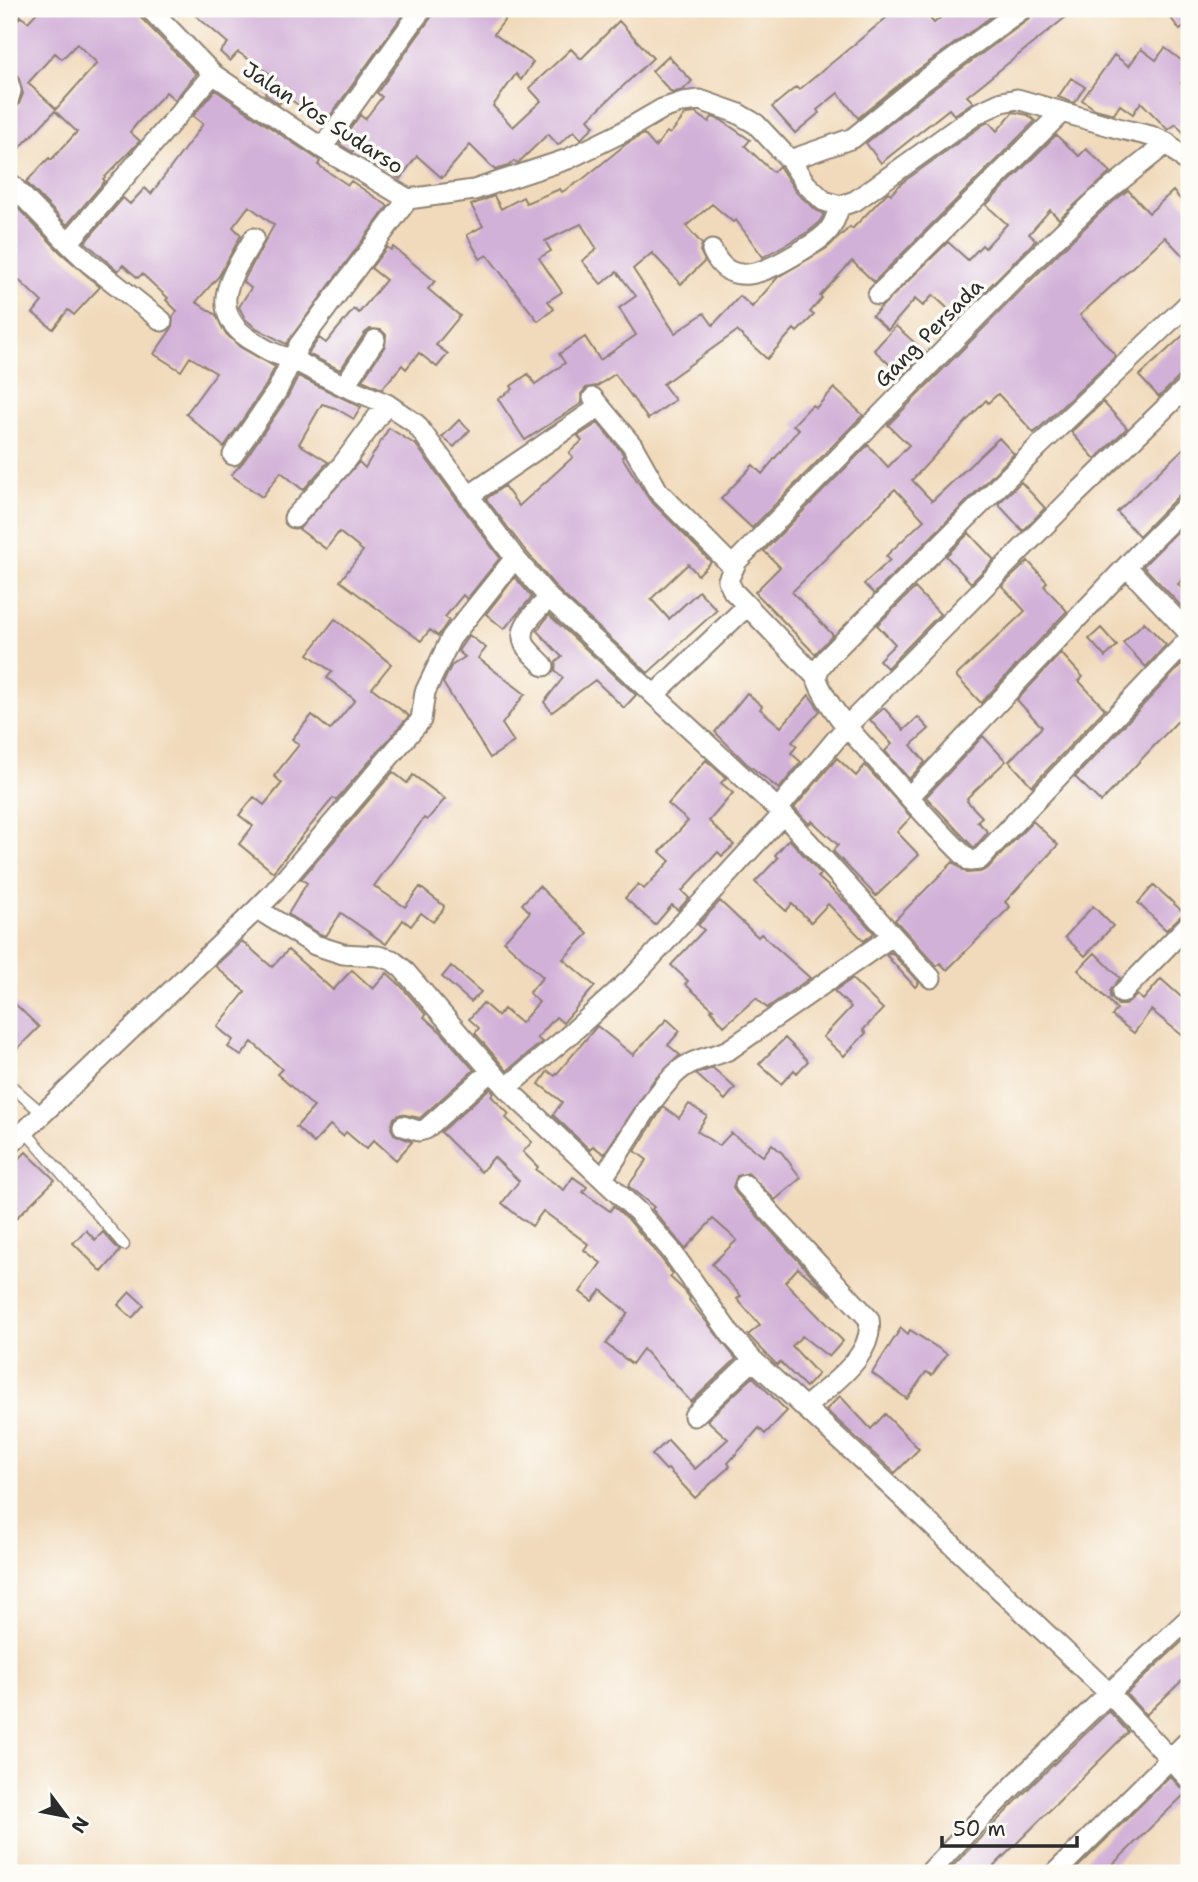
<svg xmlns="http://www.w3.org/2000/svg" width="1198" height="1882" font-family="'Shantell Sans',sans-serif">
  <rect width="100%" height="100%" fill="#fdfcf7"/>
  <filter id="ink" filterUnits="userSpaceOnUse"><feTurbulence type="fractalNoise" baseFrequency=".0143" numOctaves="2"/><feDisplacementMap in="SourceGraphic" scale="14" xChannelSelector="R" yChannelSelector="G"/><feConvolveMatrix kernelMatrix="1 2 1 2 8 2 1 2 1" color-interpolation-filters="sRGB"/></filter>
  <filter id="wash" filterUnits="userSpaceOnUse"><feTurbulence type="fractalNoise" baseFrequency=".00686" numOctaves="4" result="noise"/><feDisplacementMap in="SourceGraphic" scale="28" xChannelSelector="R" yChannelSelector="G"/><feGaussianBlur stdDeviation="1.57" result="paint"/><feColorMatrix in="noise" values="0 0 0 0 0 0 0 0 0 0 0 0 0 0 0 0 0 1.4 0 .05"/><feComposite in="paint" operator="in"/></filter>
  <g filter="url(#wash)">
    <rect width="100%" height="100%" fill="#f1dabb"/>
    <g id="blocks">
      <!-- building -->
      <path fill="#d2b1d8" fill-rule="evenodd" d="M 40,9 L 138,9 L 141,18 L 196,74 L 175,100 L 166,92 L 139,121 L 130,132 L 140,141 L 103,179 L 105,181 L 67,225 L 26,182 L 49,158 L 51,160 L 77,132 L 55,111 L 9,159 L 9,110 L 18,106 L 23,94 L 18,76 L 9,72 L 9,24 L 21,17 L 28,22 ZM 77,44 L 97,63 L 56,109 L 28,83 L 55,53 L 62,59 Z
        M 188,9 L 407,9 L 325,123 L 285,96 L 279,104 L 265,94 L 276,78 L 238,52 L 230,61 L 220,52 L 228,43 Z
        M 434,9 L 513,9 L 494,34 L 533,62 L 521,80 L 516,74 L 493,106 L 513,127 L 541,101 L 529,88 L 571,49 L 581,59 L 619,21 L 653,58 L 588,119 L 594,126 L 581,139 L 574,131 L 558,145 L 548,134 L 518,163 L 514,161 L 508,166 L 495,170 L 470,145 L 442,178 L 417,156 L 400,179 L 355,147 L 352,152 L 340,144 L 360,115 L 365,119 L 382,97 L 377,93 L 432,16 Z
        M 897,9 L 922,9 L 934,23 L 951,9 L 1002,9 L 911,75 L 858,118 L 838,93 L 817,110 L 819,113 L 795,133 L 772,107 L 796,87 L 799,90 Z
        M 1034,9 L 1076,9 L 967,96 L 973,102 L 954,115 L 949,109 L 881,163 L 866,143 L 925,95 L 1029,19 Z
        M 1164,9 L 1189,9 L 1189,23 L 1180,30 Z
        M 1165,48 L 1189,66 L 1189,71 L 1181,83 L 1189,92 L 1189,139 L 1176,124 L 1168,130 L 1141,102 L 1133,114 L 1120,105 L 1114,114 L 1095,109 L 1082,100 L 1114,55 L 1129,66 L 1141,49 L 1156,60 Z
        M 668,56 L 692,81 L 683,90 L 672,93 L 652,71 Z
        M 1071,78 L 1085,87 L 1074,103 L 1058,97 Z
        M 215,90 L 320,161 L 318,165 L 348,185 L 351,181 L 388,206 L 286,344 L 256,328 L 245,319 L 239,307 L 251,288 L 243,282 L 274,225 L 249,206 L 233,227 L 241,235 L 219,276 L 196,302 L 216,315 L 225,333 L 240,347 L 275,367 L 266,385 L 224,447 L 186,414 L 216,373 L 190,357 L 181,371 L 154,354 L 172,328 L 173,317 L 177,311 L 166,300 L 168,298 L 142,274 L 138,278 L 123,265 L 118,271 L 85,242 L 123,198 L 130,204 L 145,188 L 151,194 L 203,124 L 193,116 Z
        M 1013,112 L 1028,115 L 1035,121 L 874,282 L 852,261 L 820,296 L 822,298 L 810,312 L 814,315 L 797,332 L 794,329 L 767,359 L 737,331 L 663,384 L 675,400 L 648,419 L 615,374 L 597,386 L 586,388 L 581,394 L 582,403 L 525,440 L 498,399 L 513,389 L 511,386 L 528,374 L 535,384 L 565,363 L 559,354 L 585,337 L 600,360 L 636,335 L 619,308 L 636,296 L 617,272 L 601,284 L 582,261 L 597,249 L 581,224 L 545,241 L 551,251 L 539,258 L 562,292 L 548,301 L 554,309 L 538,321 L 487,255 L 480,259 L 467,235 L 483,226 L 471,205 L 494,196 L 501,209 L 523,197 L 526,203 L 560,189 L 562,192 L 583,179 L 626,144 L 644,134 L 655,147 L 667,132 L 670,134 L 686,114 L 696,113 L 709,122 L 712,117 L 721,120 L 750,140 L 745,146 L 773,172 L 779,166 L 797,193 L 816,210 L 824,214 L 819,223 L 808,232 L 763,257 L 736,220 L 733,222 L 712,204 L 686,226 L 702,244 L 700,251 L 705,261 L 681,284 L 652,253 L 633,269 L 675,333 L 704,313 L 713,325 L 740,296 L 752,307 L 778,277 L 827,248 L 850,227 L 852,229 L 888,192 L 891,194 L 903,182 L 984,124 L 989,122 L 997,131 Z
        M 1056,135 L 1079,156 L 1086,149 L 1111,172 L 1059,219 L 1050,210 L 1029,234 L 1036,240 L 958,318 L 933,295 L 923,306 L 915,299 L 888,330 L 872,316 L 948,242 L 968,260 L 982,245 L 985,248 L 1007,224 L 986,205 Z
        M 1128,190 L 1149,213 L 1173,191 L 1189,209 L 1189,262 L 1165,237 L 1080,315 L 1116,356 L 1034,433 L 998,394 L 988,403 L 986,400 L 912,480 L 932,501 L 999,438 L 1014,454 L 874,594 L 864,584 L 890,560 L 886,556 L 924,520 L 895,489 L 792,592 L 833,635 L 815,654 L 755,592 L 780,567 L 764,551 L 868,445 L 888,467 L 909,445 L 888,425 L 1027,284 L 1104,209 Z
        M 10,200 L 60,252 L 100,287 L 74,315 L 68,310 L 53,329 L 33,313 L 42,302 L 9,271 L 15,265 L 9,260 Z
        M 387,247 L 391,250 L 393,247 L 435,281 L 428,289 L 460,316 L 436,345 L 448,354 L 437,367 L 419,353 L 406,369 L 402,365 L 382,389 L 362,380 L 385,346 L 386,335 L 381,330 L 370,329 L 365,333 L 340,370 L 308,354 L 319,338 L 326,343 L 354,309 L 359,313 L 386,280 L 371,268 Z
        M 896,326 L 925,352 L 902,376 L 874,350 Z
        M 1189,330 L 1189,373 L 1180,376 L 1159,397 L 1139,376 Z
        M 298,376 L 361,407 L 354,419 L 335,408 L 322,404 L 299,444 L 328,462 L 303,490 L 281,472 L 262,497 L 231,475 L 243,462 L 287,398 Z
        M 834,388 L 863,415 L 752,528 L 721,499 L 753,465 L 762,474 L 799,429 L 793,425 L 812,405 L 816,408 Z
        M 1103,402 L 1127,428 L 1095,459 L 1071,432 Z
        M 459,420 L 470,430 L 454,447 L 442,437 Z
        M 598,423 L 622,452 L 624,456 L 622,457 L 649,499 L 711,562 L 698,575 L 688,564 L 651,599 L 669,619 L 699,591 L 717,610 L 648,673 L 558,590 L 525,550 L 486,499 L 504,486 L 519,506 L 573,457 L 569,453 L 582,441 L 578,436 Z
        M 389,428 L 416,445 L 500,558 L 467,599 L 463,595 L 445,617 L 449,620 L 438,636 L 430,630 L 421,641 L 340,581 L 363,551 L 339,532 L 326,549 L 299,529 L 359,462 L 365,468 Z
        M 1189,443 L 1189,491 L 1180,494 L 1139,536 L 1117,512 Z
        M 1021,482 L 1045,508 L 1023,531 L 998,504 Z
        M 1189,520 L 1189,573 L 1178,584 L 1189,595 L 1189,602 L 1183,608 L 1143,566 Z
        M 969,533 L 994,560 L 971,583 L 946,556 Z
        M 1028,561 L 1047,582 L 1044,586 L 1067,611 L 981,703 L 956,676 L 1025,611 L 1002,586 Z
        M 515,577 L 532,597 L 504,629 L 486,614 Z
        M 915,588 L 940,614 L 887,668 L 879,660 L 895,644 L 877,625 Z
        M 549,615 L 636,695 L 624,708 L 595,680 L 552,712 L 544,702 L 563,678 L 555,671 L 556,662 L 562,657 L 537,631 Z
        M 335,619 L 391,664 L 372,688 L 409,716 L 336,800 L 333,798 L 273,872 L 239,844 L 253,826 L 239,815 L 254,797 L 264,805 L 282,783 L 274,776 L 299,745 L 292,739 L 312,715 L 330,730 L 355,700 L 327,678 L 332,672 L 308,654 Z
        M 1144,622 L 1166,645 L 1146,667 L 1123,643 Z
        M 1101,628 L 1117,646 L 1105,657 L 1089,639 Z
        M 469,635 L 486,648 L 478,658 L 525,694 L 502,724 L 514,742 L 490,758 L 443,683 L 451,666 L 465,657 L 458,651 Z
        M 1061,653 L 1083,677 L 1079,681 L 1105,709 L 1032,786 L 1009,761 L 1042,727 L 1017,700 Z
        M 1183,663 L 1189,670 L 1189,709 L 1101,802 L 1075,777 Z
        M 747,693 L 762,706 L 760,709 L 781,727 L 809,695 L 820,711 L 792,742 L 797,746 L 791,753 L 801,762 L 779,789 L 746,763 L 715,732 Z
        M 884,708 L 904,730 L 918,717 L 929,729 L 911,745 L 925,762 L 909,779 L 885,751 L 892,744 L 870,720 Z
        M 983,736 L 1006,761 L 967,798 L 968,799 L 967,801 L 982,817 L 977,821 L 988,832 L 974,848 L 926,797 Z
        M 837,758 L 856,776 L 865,765 L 911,817 L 897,832 L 919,855 L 876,896 L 833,851 L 838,845 L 812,821 L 809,824 L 794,808 Z
        M 706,760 L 726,778 L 721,783 L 733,793 L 709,821 L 734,845 L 722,856 L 718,852 L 682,891 L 689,898 L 678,910 L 672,905 L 655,925 L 625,898 L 638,884 L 644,889 L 670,861 L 660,852 L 688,821 L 668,804 Z
        M 393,772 L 407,783 L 413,775 L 445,799 L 427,820 L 424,818 L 374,886 L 405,907 L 420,887 L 444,906 L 443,910 L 433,922 L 421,913 L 411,926 L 403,920 L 386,944 L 341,913 L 326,936 L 320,934 L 288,914 L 307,883 L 301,879 Z
        M 1033,821 L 1058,845 L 1005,902 L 1010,907 L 947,970 L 940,963 L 937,966 L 895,920 L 953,862 L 967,873 L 980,872 L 987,869 Z
        M 789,839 L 821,874 L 818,877 L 850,906 L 874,933 L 864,941 L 828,904 L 811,922 L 792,904 L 786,911 L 755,882 L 778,858 L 775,855 Z
        M 1154,885 L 1184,913 L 1166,930 L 1138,903 Z
        M 539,886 L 588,934 L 563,959 L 595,986 L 563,1023 L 556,1017 L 537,1038 L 542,1042 L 507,1071 L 475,1033 L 479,1028 L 469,1019 L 483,1003 L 498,1016 L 504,1009 L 521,1023 L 539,1002 L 529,993 L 543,977 L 504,941 L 530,912 L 522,904 Z
        M 720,901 L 758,937 L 761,934 L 810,978 L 767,1008 L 756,998 L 724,1026 L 711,1010 L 713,1009 L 685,984 L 688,981 L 671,965 L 704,930 L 698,925 Z
        M 1093,906 L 1113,926 L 1085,956 L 1065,937 Z
        M 242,941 L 272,967 L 288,950 L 333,990 L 352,970 L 373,989 L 387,973 L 401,986 L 426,1015 L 424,1017 L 442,1033 L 474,1070 L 420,1118 L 401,1114 L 394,1118 L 391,1128 L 394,1134 L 412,1142 L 396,1160 L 374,1140 L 366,1149 L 346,1132 L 343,1136 L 330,1125 L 314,1143 L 296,1127 L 314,1107 L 277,1074 L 282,1069 L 252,1042 L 241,1056 L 228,1047 L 233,1040 L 217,1027 L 245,992 L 215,966 Z
        M 891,952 L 919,983 L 915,987 L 886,955 Z
        M 1095,953 L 1120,978 L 1110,991 L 1110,997 L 1118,1005 L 1126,1005 L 1137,995 L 1143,1000 L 1161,979 L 1189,1004 L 1189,1041 L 1151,1010 L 1134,1033 L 1112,1016 L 1117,1009 L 1078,970 Z
        M 451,966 L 481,992 L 471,1002 L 442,977 Z
        M 852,979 L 883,1009 L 863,1030 L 866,1033 L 844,1056 L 823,1037 L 851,1007 L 834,991 Z
        M 9,998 L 39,1027 L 9,1057 Z
        M 667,1019 L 680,1031 L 668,1045 L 680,1055 L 654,1080 L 604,1154 L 593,1146 L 590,1150 L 553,1115 L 562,1102 L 539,1084 L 548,1071 L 555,1076 L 597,1026 L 633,1055 Z
        M 785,1038 L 808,1061 L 797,1073 L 794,1070 L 781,1084 L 759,1064 Z
        M 713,1068 L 735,1088 L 725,1100 L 696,1074 Z
        M 490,1088 L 494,1093 L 491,1096 L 509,1114 L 506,1118 L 532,1142 L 523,1152 L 538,1167 L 536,1170 L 564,1190 L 573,1177 L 587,1187 L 583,1192 L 610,1211 L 613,1206 L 629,1220 L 660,1257 L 673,1274 L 670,1277 L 684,1290 L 690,1298 L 689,1300 L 736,1359 L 691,1402 L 643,1349 L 632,1364 L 606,1344 L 628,1313 L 601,1290 L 592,1301 L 580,1292 L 601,1263 L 584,1250 L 588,1244 L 543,1211 L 532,1226 L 514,1213 L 502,1203 L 519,1181 L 494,1157 L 481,1172 L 441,1132 Z
        M 689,1104 L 707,1116 L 697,1131 L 719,1146 L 731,1133 L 763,1156 L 772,1144 L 782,1153 L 801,1178 L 775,1200 L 748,1173 L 737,1176 L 733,1187 L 736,1193 L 831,1296 L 798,1268 L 785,1282 L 843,1341 L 829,1357 L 802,1336 L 792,1346 L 818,1374 L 806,1387 L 780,1362 L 777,1365 L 748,1335 L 760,1325 L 737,1299 L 741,1296 L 712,1264 L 737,1240 L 713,1219 L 685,1249 L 652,1209 L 654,1207 L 628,1186 L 647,1160 L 635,1151 L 662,1109 L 664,1107 L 679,1118 Z
        M 26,1152 L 55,1180 L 9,1225 L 9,1179 L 17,1171 L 12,1166 Z
        M 86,1230 L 95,1240 L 103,1232 L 120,1251 L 102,1272 L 73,1243 Z
        M 130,1292 L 144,1305 L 132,1318 L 118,1305 Z
        M 901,1328 L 908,1334 L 910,1330 L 947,1354 L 932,1375 L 926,1372 L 907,1399 L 872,1373 Z
        M 753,1377 L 787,1411 L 765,1434 L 759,1428 L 728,1463 L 730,1466 L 695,1498 L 668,1469 L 666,1470 L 652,1455 L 668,1440 L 695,1469 L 728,1439 L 707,1420 Z
        M 840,1396 L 871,1429 L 885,1414 L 919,1449 L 895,1473 L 826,1410 Z
        M 1189,1635 L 1189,1674 L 1146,1715 L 1126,1694 Z
        M 1109,1711 L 1128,1732 L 987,1873 L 946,1873 L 1033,1784 Z
        M 1170,1776 L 1180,1787 L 1188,1791 L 1104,1873 L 1072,1873 Z"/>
    </g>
  </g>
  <g filter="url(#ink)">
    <use href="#blocks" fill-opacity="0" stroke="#8e8273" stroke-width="2"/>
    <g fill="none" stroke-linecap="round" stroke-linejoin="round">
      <defs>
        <path id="lane" d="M 9,1084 L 42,1113
          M 24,1130 L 124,1245"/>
        <path id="street" d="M 150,9 L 213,74 L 322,148 L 408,199 L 474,190 L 568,159 L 619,134 L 662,109 L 683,102 L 700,100 L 737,113 L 756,124 L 790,160 L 806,184 L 824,201 L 840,206 L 855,201 L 978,113 L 1002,102 L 1017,99 L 1121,129 L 1151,136 L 1167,143 L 1189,164
          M 9,12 L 12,9
          M 9,84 L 11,91 L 9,98
          M 322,148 L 422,9
          M 790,160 L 853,138 L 918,85 L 1022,9
          M 9,182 L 68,243 L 213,74
          M 68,243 L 89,263 L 162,321
          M 712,250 C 730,292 769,270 796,254 C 807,247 825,238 831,227 C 835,221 837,213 840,206
          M 878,295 L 1062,112
          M 1189,303 L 1039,446 L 828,657 L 820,667 L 816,677 C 828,709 854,735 877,760 C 907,795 937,830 970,861 L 979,860 L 1189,639
          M 344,386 L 375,340
          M 593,398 L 632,445 L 658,491 L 733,567
          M 233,455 L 277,391 L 292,359 C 273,354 264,349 248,338 C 205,308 234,272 254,238
          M 470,495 L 599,407
          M 294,518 L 342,465 L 387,404
          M 1127,567 L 1189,633
          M 544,666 C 539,660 529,652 525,645 C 516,626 538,610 549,598
          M 816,677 L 733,591 L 728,580 L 737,561 L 1018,275 L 1096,200 L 1167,143
          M 654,695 L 747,606
          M 909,797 L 1137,555 L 1189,503
          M 778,809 L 847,726 L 1071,499 L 1189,385
          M 783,814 L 931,978
          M 257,909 L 273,893 L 421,720 L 425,692 L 451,638 L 515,558 L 416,424 L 387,404 L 344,386 L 292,359 L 299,345 L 408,199
          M 1122,993 L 1189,924
          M 506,1088 L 567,1037 L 635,975 L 783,814 L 549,598 L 515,558
          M 403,1126 L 419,1131 L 426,1129 L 491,1071
          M 9,1146 L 257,909 L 315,945 L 343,954 L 378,956 L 392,960 L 403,969 L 506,1088 L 638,1212 L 670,1249 L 731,1335 L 753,1360 L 887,1483 L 1109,1693 L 1189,1779
          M 603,1178 C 622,1150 659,1083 684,1067 C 698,1057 716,1057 730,1049 L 892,936
          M 745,1185 L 869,1319 C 875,1357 830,1384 805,1408
          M 694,1416 L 753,1360
          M 929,1873 C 1011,1784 1101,1701 1189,1618
          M 1055,1873 L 1189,1740"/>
      </defs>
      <!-- lane casing -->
      <use href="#lane" stroke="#8e8273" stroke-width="13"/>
      <!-- street casing -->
      <use href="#street" stroke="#8e8273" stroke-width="23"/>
      <!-- lane -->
      <use href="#lane" stroke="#fff" stroke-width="10"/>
      <!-- street -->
      <use href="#street" stroke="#fff" stroke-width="19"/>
    </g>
  </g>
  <g text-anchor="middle" stroke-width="7" stroke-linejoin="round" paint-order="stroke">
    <!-- street labels -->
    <g font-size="21" fill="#2b2b2b" stroke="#fdfcf7">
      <text transform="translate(323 118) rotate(33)" y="7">Jalan Yos Sudarso</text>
      <text transform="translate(929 333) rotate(-45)" y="7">Gang Persada</text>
    </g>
  </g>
  <!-- margin -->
  <rect width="1198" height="1882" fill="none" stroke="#fdfcf7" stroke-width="35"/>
  <!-- north arrow -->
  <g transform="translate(66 1816) rotate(122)" stroke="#fdfcf7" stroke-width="5" paint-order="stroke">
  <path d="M0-5L12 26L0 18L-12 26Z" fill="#2b2b2b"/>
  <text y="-10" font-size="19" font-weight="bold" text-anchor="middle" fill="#2b2b2b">N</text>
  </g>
  <!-- scale -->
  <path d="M942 1836v10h135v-10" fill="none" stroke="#2b2b2b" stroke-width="3.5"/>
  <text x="953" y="1836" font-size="21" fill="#2b2b2b" stroke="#fdfcf7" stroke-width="5" paint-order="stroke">50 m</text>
</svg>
